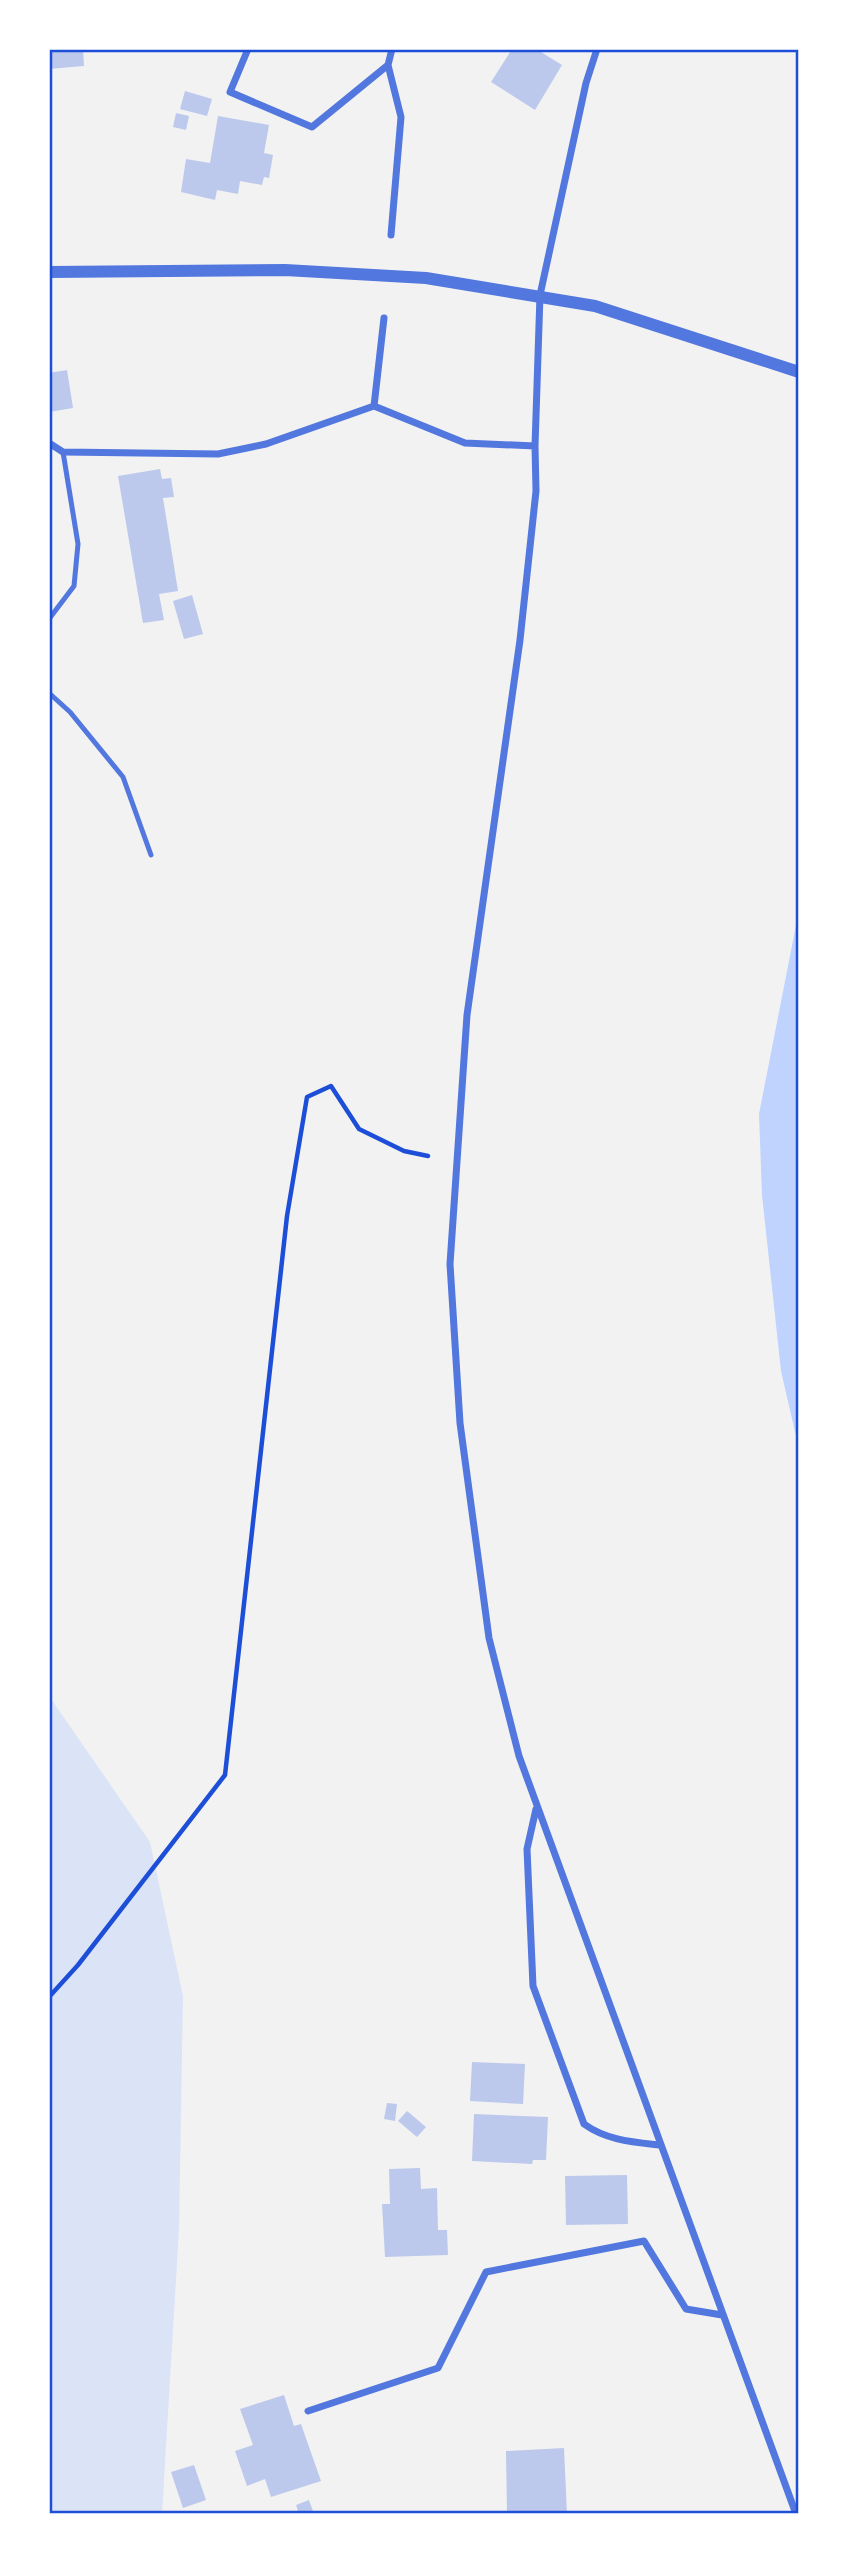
<svg xmlns="http://www.w3.org/2000/svg" width="848" height="2563" font-family="'DM Sans',sans-serif">
  <rect width="100%" height="100%" fill="#f2f2f2"/>
  <!-- green -->
  <path fill="#dbe4f7" d="M 49,1696 L 150,1842 L 183,1996 L 179,2230 L 162,2514 L 49,2514 Z"/>
  <!-- water -->
  <path fill="#bfd3fe" d="M 799,910 L 799,1449 L 781,1371 L 762,1195 L 759,1114 Z"/>
  <!-- building -->
  <path fill="#bdc9ec" d="M 49,49 L 83,49 L 84,66 L 49,69 Z
    M 512,49 L 536,49 L 562,65 L 535,110 L 491,82 Z
    M 185,91 L 212,99 L 207,116 L 180,109 Z
    M 176,113 L 189,116 L 186,130 L 173,127 Z
    M 218,116 L 269,125 L 264,153 L 273,155 L 269,178 L 264,177 L 262,185 L 240,181 L 238,194 L 217,190 L 215,200 L 181,192 L 186,159 L 210,163 Z
    M 67,370 L 73,408 L 49,412 L 49,373 Z
    M 160,469 L 162,479 L 171,478 L 174,497 L 163,498 L 178,591 L 159,594 L 164,620 L 143,623 L 118,476 Z
    M 192,595 L 203,634 L 184,639 L 173,601 Z
    M 472,2062 L 525,2064 L 523,2104 L 470,2101 Z
    M 387,2103 L 397,2104 L 395,2121 L 384,2119 Z
    M 407,2111 L 426,2127 L 417,2137 L 398,2121 Z
    M 474,2114 L 548,2117 L 546,2160 L 533,2160 L 532,2164 L 472,2161 Z
    M 420,2168 L 421,2189 L 437,2188 L 438,2230 L 447,2230 L 448,2255 L 385,2257 L 382,2204 L 390,2204 L 389,2169 Z
    M 627,2175 L 628,2224 L 566,2225 L 565,2176 Z
    M 284,2395 L 294,2426 L 301,2424 L 321,2481 L 271,2497 L 265,2479 L 247,2486 L 235,2451 L 253,2445 L 240,2409 Z
    M 564,2448 L 567,2514 L 507,2514 L 506,2451 Z
    M 194,2465 L 206,2500 L 183,2508 L 171,2472 Z
    M 309,2500 L 314,2514 L 299,2514 L 296,2505 Z"/>
  <g fill="none" stroke-linecap="round" stroke-linejoin="round">
    <!-- path -->
    <path stroke="#1d4ed8" stroke-width="4.5" d="M 49,1997 L 78,1965 L 225,1775 L 287,1216 L 307,1097 L 331,1086 L 359,1129 L 404,1151 L 428,1156"/>
    <!-- service -->
    <path stroke="#5277de" stroke-width="5" d="M 49,619 L 74,586 L 78,544 L 63,452
      M 49,693 L 70,712 L 123,777 L 151,855"/>
    <!-- minor -->
    <path stroke="#5277de" stroke-width="7" d="M 248,49 L 230,92 L 312,127 L 388,65
      M 391,235 L 401,117 L 388,65 L 392,49
      M 374,406 L 384,318
      M 49,443 L 63,452 L 218,454 L 266,444 L 374,406 L 465,443 L 535,446 L 540,295 L 586,83 L 597,49
      M 535,446 L 536,491 L 520,640 L 467,1015 L 450,1264 L 460,1423 L 489,1638 L 519,1756 L 796,2514
      M 536,1809 L 527,1849 L 533,1986 L 584,2124 C 606,2140 632,2142 659,2145
      M 308,2411 L 438,2368 L 486,2272 L 644,2241 L 686,2309 L 722,2315"/>
    <!-- tertiary -->
    <path stroke="#5277de" stroke-width="12" d="M 49,272 L 285,270 L 426,278 L 595,306 L 799,372"/>
  </g>
  <!-- border -->
  <rect width="848" height="2563" fill="none" stroke="#ffffff" stroke-width="102"/>
  <rect x="51" y="51" width="746" height="2461" fill="none" stroke="#1d4ed8" stroke-width="2.5"/>
</svg>
